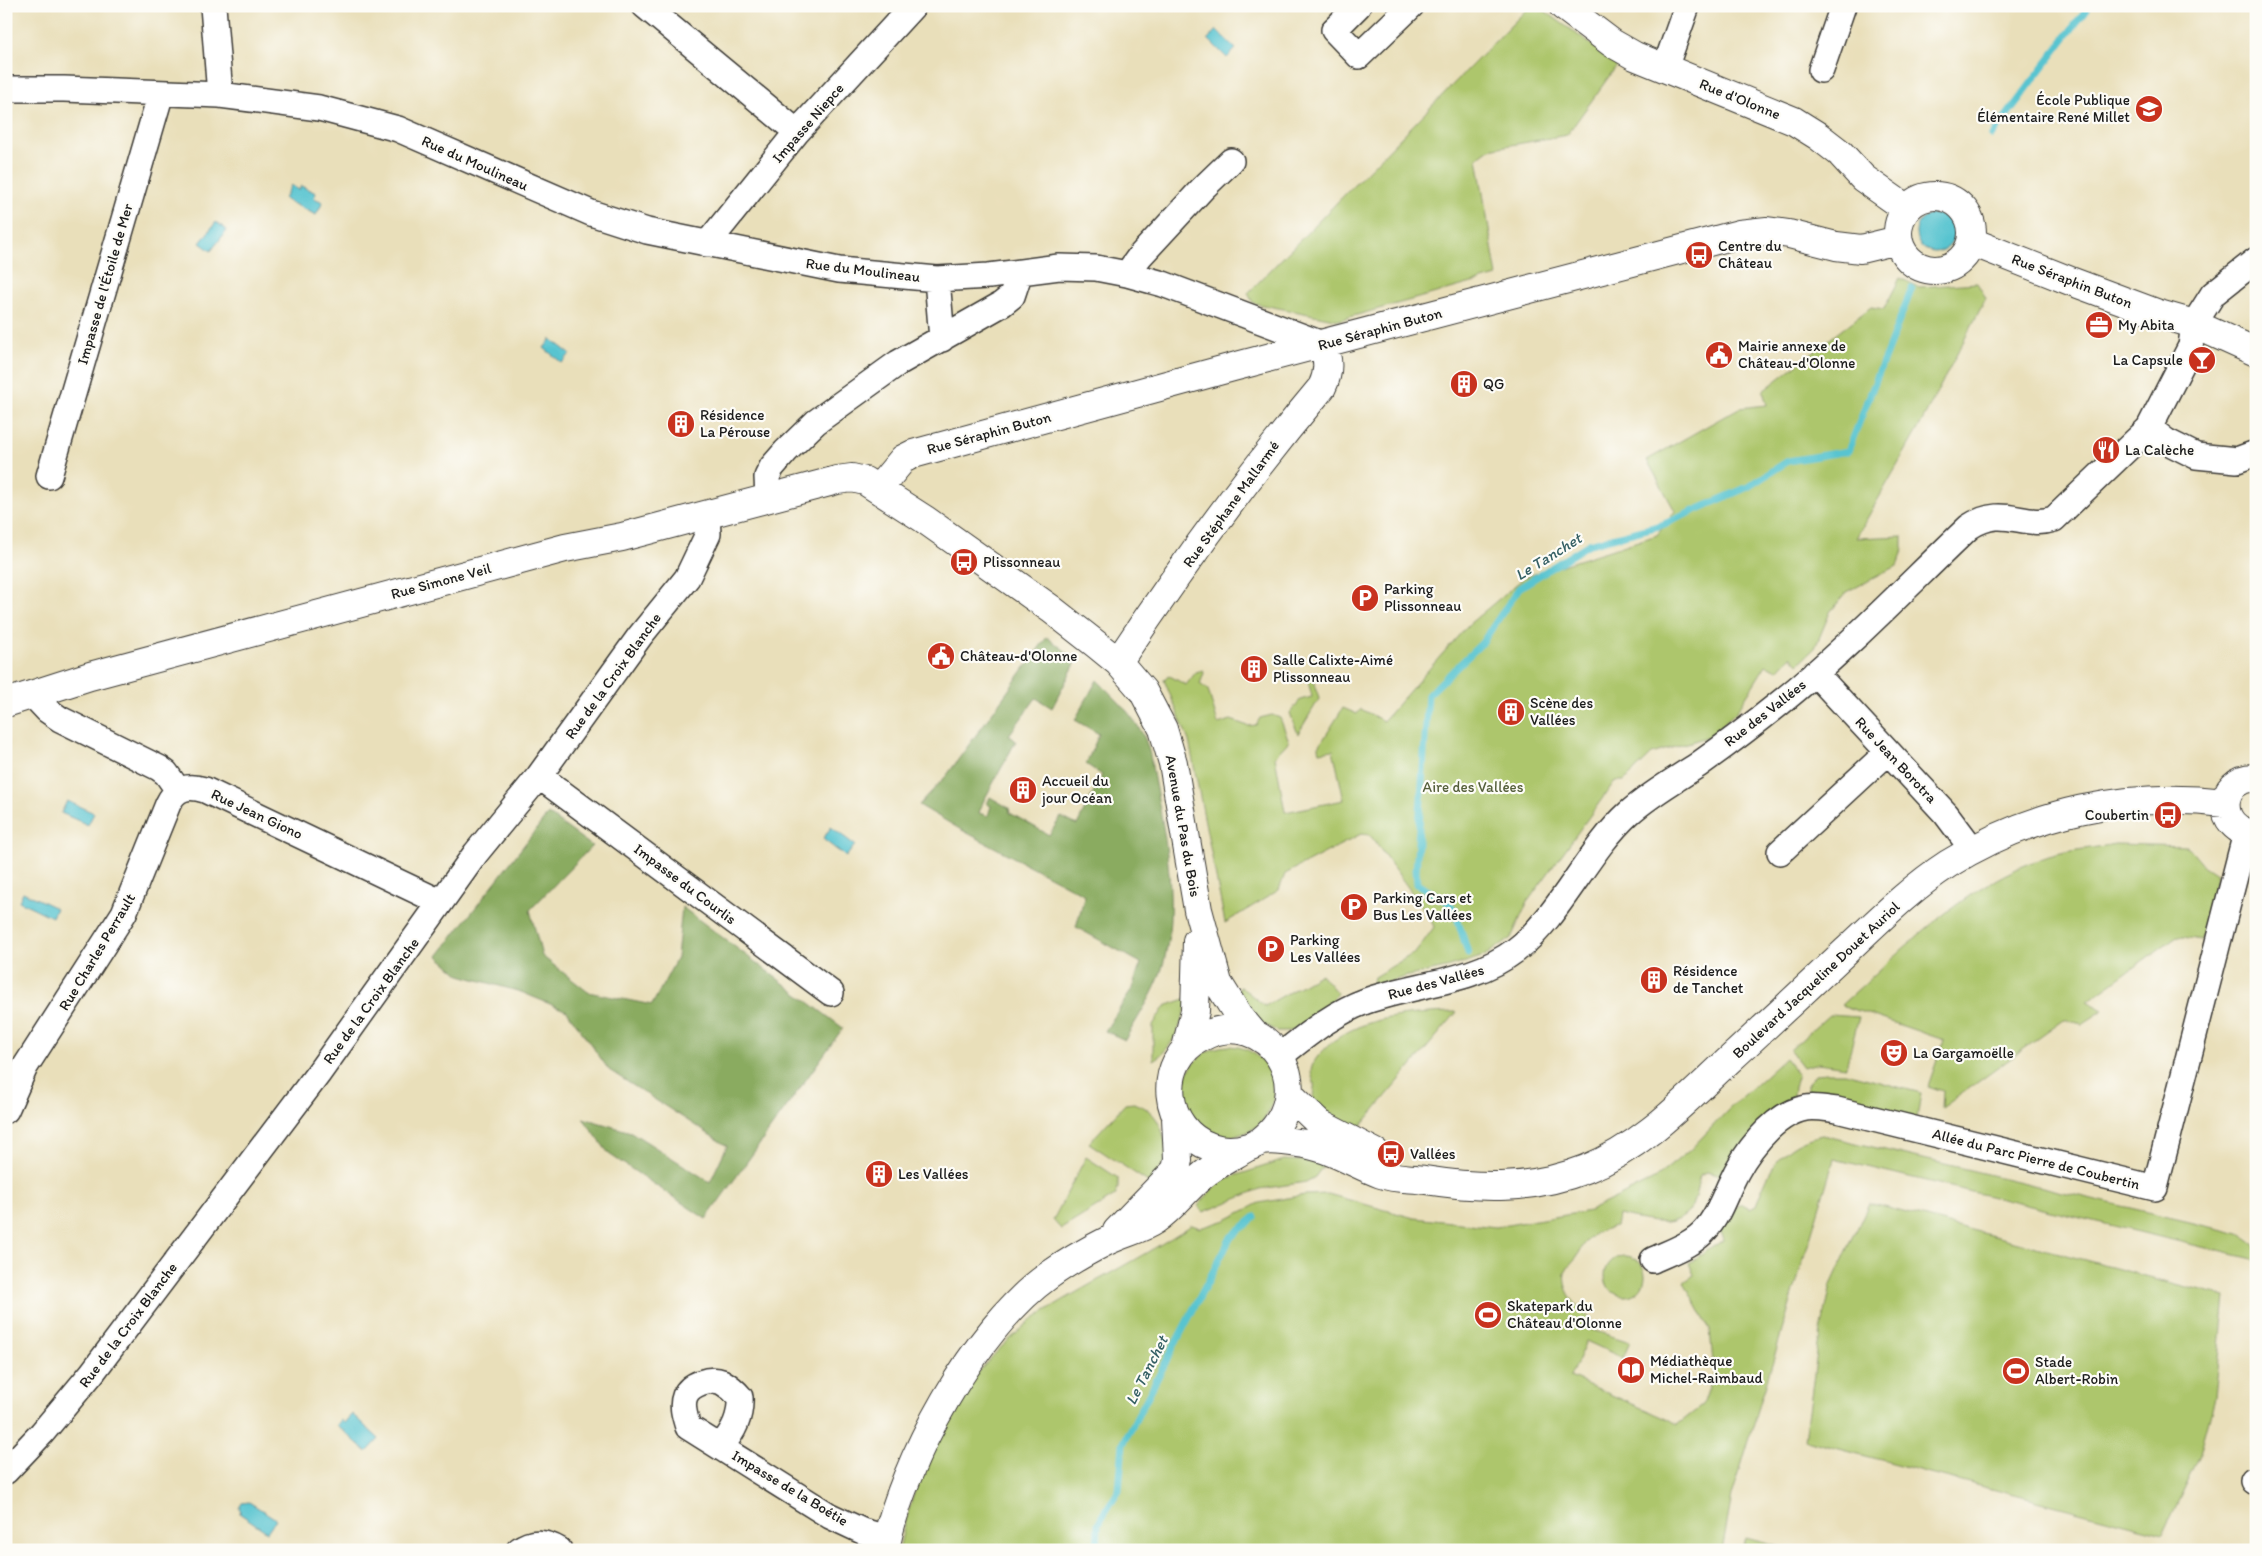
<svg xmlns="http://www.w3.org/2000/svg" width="2262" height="1556" font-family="Itim,sans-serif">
  <rect width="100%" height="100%" fill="#fdfcf7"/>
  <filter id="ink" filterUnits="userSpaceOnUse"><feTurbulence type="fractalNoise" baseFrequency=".02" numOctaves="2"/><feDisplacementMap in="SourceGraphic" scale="10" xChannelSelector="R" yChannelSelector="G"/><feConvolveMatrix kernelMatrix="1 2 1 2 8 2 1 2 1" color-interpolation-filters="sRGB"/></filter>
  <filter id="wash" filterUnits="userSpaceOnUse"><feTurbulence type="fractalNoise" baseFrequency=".0096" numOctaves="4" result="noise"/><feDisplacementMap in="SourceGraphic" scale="20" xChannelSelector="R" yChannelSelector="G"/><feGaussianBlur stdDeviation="1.12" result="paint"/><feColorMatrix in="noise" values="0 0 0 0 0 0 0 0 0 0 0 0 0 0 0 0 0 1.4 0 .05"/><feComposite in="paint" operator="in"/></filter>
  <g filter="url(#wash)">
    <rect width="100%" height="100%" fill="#e9dfba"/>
    <!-- green -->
    <path fill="#adc66c" stroke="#647144" d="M 1530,6 L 1538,6 L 1618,64 L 1567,135 L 1489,149 L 1477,158 L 1497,276 L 1339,320 L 1253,303 L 1248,293 Z
      M 1900,278 L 1919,287 L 1977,283 L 1986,298 L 1918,429 L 1856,538 L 1903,536 L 1903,551 L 1897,566 L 1847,592 L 1830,612 L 1815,648 L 1798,664 L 1791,656 L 1778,670 L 1766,665 L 1737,711 L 1710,736 L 1652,754 L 1624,781 L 1615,781 L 1528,901 L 1511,938 L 1484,956 L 1450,967 L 1404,977 L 1371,988 L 1374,977 L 1416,952 L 1434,927 L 1430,918 L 1370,835 L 1361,834 L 1285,874 L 1279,890 L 1225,923 L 1189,741 L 1164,680 L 1168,675 L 1186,685 L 1196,672 L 1203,670 L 1204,673 L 1200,684 L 1208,690 L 1218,724 L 1231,720 L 1248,726 L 1256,725 L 1260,718 L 1272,715 L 1280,718 L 1289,741 L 1275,756 L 1285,812 L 1344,800 L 1333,750 L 1319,752 L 1318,748 L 1343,708 L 1357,714 L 1361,709 L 1383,721 L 1468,625 L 1525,577 L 1657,535 L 1675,511 L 1647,460 L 1739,408 L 1767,405 L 1763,391 L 1871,307 L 1884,309 Z
      M 1313,676 L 1319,699 L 1298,734 L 1290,713 L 1300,700 L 1312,697 L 1307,677 Z
      M 2116,844 L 2187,846 L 2203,865 L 2217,874 L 2201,940 L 2177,936 L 2087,1001 L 2104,1010 L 2082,1024 L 2064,1020 L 1942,1108 L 1943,1091 L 1928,1086 L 1944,1040 L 1841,1005 C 1905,948 1964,884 2049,856 C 2070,850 2094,848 2116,844 Z
      M 1321,974 L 1337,993 L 1327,1009 L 1291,1031 L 1277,1031 L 1260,1023 L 1230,993 L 1241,987 L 1265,1006 Z
      M 1188,998 C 1183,1020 1175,1048 1153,1060 L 1153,1025 L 1165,1006 Z
      M 1457,1012 L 1360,1127 L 1353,1130 C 1344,1124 1316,1111 1314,1101 C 1312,1095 1315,1089 1314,1082 C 1313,1079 1311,1075 1311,1071 C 1312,1063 1317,1057 1322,1052 C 1353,1016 1413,1013 1457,1012 Z
      M 1829,1015 L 1859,1017 L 1846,1067 L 1818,1063 L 1803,1067 L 1790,1050 Z
      M1184 1091a45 45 0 1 1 90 0a45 45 0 1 1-90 0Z
      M 1785,1058 L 1798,1074 L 1794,1087 L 1792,1103 L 1723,1177 L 1707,1172 L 1700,1175 C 1697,1185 1696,1197 1692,1206 C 1680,1233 1640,1219 1618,1215 L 1616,1227 C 1596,1230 1587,1237 1578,1255 C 1575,1260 1569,1264 1566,1270 C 1559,1288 1578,1309 1591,1319 L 1589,1329 L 1630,1342 L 1623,1358 L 1586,1341 L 1570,1377 L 1667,1419 L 1677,1425 L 1703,1405 L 1714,1373 L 1710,1330 L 1684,1282 L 1694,1275 L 1689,1263 L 1723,1240 L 1720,1229 L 1735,1207 L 1742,1204 L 1750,1208 L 1756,1205 C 1770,1168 1780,1144 1822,1135 L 2240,1234 L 2256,1246 L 2256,1260 L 1834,1159 L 1732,1496 L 1722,1550 L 899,1550 C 915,1471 951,1392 1011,1338 C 1019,1332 1026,1324 1034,1318 C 1085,1285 1140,1259 1192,1225 L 1200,1228 L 1226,1220 L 1259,1203 L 1305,1195 L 1328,1194 L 1414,1218 L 1496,1227 L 1589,1211 L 1654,1179 L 1690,1150 L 1730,1108 Z
      M 1827,1073 L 1845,1073 L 1921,1093 L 1917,1118 L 1807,1096 L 1807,1085 L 1815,1074 Z
      M 1134,1103 C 1160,1111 1164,1133 1168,1157 L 1151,1184 L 1089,1143 L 1125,1104 Z
      M 1086,1157 L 1118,1178 L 1118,1189 L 1115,1196 L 1061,1229 L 1053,1220 Z
      M 1284,1160 L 1308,1161 L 1324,1165 L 1315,1177 L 1306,1182 L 1260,1189 L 1204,1212 L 1198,1206 L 1219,1181 Z
      M 1869,1203 L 2225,1297 L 2215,1397 L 2199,1457 L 2163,1534 L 1805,1440 L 1818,1345 L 1831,1285 Z
      M1605 1276a20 20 0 1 1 40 0a20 20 0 1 1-40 0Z
      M 1746,1538 L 1791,1550 L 1743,1550 Z"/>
    <!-- forest -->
    <path fill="#8aab60" stroke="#53643e" d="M 1047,637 L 1077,660 L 1052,708 L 1036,698 L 1009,735 L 1016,741 L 983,802 L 979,813 L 988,816 L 991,806 L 987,804 L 990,797 L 1009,808 L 1010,813 L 1049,835 L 1061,817 L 1077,825 L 1102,775 L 1086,764 L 1099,734 L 1075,720 L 1097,680 C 1115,698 1134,715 1145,739 C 1151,753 1152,769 1155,784 C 1167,842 1181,923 1158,980 C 1150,1000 1136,1020 1125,1040 L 1105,1031 L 1131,991 L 1141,963 L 1076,927 L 1085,895 L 958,828 L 919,805 L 947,775 Z
      M 548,814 L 592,846 L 530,910 L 542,956 L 588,992 L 652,1005 L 677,958 L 682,907 L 843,1028 L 706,1219 L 609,1154 L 583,1118 L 631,1132 L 710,1182 L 727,1146 L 609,1070 L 567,1011 L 521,992 L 460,975 L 438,956 Z"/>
    <!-- water -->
    <path fill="#58c4d0" stroke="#3a7076" d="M 1216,30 L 1236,49 L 1227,58 L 1208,39 Z
      M 291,185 L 299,190 L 301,186 L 316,193 L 314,198 L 323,202 L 316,215 L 284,199 Z
      M1916 233a19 19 0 1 1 38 0a19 19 0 1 1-38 0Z
      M 216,222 L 227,230 L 211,251 L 200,243 Z
      M 551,339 L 570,354 L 562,363 L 544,348 Z
      M 67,801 L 94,813 L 88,825 L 61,813 Z
      M 831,827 L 855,845 L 846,857 L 823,839 Z
      M 23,892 L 56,908 L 52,917 L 19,901 Z
      M 352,1414 L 379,1439 L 367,1452 L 337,1425 L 341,1420 L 344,1423 Z
      M 249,1502 L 276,1519 L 267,1532 L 239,1513 L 241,1511 L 239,1508 L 242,1503 Z"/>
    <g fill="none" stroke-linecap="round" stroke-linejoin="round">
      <!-- stream -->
      <path stroke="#58c4d0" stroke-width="7" d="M 1992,135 L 2089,6
        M 1468,953 L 1455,911 L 1448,902 L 1417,884 L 1416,871 L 1428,695 L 1482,643 L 1519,588 L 1589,544 L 1662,525 L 1748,487 L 1788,461 L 1848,451 L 1912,288
        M 1097,1550 L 1098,1524 L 1119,1490 L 1123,1444 L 1231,1237 L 1255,1217"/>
    </g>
  </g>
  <g filter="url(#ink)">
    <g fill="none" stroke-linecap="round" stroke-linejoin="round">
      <defs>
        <path id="street" d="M 213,6 L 220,95
          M 645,6 L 797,132
          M 1358,6 L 1334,30 L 1359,56 L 1411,6
          M 1665,68 L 1687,6
          M 1821,70 L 1843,6
          M 6,89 L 64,89 L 220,95 L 319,108 L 398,129 L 591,213 L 647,231 L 839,270 L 937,279 L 989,276 L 1059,267 L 1096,268 L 1127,274 L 1163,284 L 1322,344
          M 707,244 L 797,132 L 913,6
          M 1127,274 L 1140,256 L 1203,188 L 1231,161
          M 937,279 L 942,339
          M 2149,428 L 2166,441 L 2196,456 L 2237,460 L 2256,453
          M 49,476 L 161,93
          M 768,498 L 767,477 L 772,467 L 786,451 L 816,422 L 898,363 L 1002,304 L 1012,296 L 1020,272
          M 1815,673 L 1946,814 L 1973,850
          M 32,694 L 47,710 L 60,719 L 159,768 L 166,773 L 178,790
          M 539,776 L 831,993
          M 1780,852 L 1888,752
          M 1280,1056 C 1307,1035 1333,1013 1366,1001 C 1416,983 1473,983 1516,950 C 1560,916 1587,851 1629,813 C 1650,794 1675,780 1698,765 C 1726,745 1754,724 1780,703 C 1847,649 1907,586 1969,527 C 2004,504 2023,529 2054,519 L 2149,428 L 2191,346 L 2194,324 L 2213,294 L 2256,260
          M 6,1110 L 25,1067 L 124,913 L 168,804 C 176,787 188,785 205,790 L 440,902
          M 1653,1260 C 1670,1252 1694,1244 1706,1229 C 1717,1217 1723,1200 1730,1185 C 1743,1156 1772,1114 1806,1108 C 1816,1106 1828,1109 1837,1110 L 2155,1188 L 2246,833
          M 721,1446 C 734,1431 741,1417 740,1397 C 735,1391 729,1386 722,1382 C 710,1377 690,1384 685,1396 C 681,1406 685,1417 688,1427 L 830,1516 L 862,1531 L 887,1538
          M 6,1471 L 42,1433 L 92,1373 L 318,1074 L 476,853 L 539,776 L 640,636 L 687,578 L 708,534 L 707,515
          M 2253,1480 L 2256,1482
          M 519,1550 C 532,1540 546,1542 559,1550"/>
        <path id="secondary" d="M 1563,6 L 1612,43 L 1635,56 L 1794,121 L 1818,136 L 1840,153 L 1863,178 L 1907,209
          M1898 233a37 37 0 1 1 74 0a37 37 0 1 1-74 0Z
          M 1972,242 L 2073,282 L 2159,314 L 2194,324 L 2256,352
          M 878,489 L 903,459 L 913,454 L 1233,367 L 1739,234 L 1767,231 L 1789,234 L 1836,246 L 1861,249 L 1898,240
          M 1118,662 C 1181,567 1249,474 1322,387 C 1329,373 1329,358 1322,344
          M 6,703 L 90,676 L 565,548 L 622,537 L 837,480 L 852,478 L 865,481 L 924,519 L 1051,609 L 1097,645 L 1118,662 L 1143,691 L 1163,729 L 1173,763 L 1198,910 L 1218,983 L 1238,1015 L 1254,1034
          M 2256,778 C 2217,776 2214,831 2256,834
          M 1186,1048 L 1195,1011 L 1197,941
          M 1290,1095 L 1320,1124 L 1376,1153
          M 1261,1141 C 1325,1091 1267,1003 1202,1037 C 1155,1061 1162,1130 1211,1147 C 1223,1151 1236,1151 1248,1147 C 1249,1147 1260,1142 1261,1141 C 1272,1139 1287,1141 1298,1143 C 1328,1146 1354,1164 1381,1174 C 1395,1179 1411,1178 1425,1180 C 1482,1189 1532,1190 1586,1169 C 1642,1147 1684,1102 1727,1062 C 1767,1025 1807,988 1846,951 C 1879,920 1911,888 1948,864 C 2031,812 2128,791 2225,803
          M 1117,1231 L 1176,1170 L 1178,1160 L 1176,1117
          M 885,1550 C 901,1463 976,1327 1048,1276 C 1066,1263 1087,1251 1107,1241 C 1123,1233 1140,1230 1155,1220 C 1173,1208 1185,1190 1202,1176 C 1215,1165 1231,1157 1246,1148"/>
      </defs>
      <!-- street casing -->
      <use href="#street" stroke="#3b3934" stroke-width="28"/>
      <!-- secondary casing -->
      <use href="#secondary" stroke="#3b3934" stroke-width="30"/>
      <!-- street -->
      <use href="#street" stroke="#fff" stroke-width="25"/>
      <!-- secondary -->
      <use href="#secondary" stroke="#fff" stroke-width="28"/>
    </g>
  </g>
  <!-- icons -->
  <defs>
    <symbol id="school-disc" viewBox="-11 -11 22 22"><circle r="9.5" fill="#c8321e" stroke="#fdfcf7"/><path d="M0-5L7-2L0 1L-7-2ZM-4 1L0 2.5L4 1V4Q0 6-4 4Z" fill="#fff"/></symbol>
    <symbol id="bus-disc" viewBox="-11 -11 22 22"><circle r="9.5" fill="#c8321e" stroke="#fdfcf7"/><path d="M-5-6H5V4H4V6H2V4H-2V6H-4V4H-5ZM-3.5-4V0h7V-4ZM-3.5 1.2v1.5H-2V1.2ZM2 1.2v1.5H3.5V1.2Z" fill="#fff"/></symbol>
    <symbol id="office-disc" viewBox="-11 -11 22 22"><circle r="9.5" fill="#c8321e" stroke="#fdfcf7"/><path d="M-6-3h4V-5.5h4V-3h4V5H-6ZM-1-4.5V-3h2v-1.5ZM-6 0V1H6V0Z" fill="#fff"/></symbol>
    <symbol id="civic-disc" viewBox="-11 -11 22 22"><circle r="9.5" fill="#c8321e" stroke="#fdfcf7"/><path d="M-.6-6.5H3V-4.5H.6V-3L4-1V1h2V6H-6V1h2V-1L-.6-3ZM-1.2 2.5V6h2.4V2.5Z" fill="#fff"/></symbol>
    <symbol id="bar-disc" viewBox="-11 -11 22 22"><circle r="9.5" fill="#c8321e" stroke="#fdfcf7"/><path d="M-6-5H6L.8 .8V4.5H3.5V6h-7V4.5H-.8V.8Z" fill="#fff"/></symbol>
    <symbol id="building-disc" viewBox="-11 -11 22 22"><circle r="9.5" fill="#c8321e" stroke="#fdfcf7"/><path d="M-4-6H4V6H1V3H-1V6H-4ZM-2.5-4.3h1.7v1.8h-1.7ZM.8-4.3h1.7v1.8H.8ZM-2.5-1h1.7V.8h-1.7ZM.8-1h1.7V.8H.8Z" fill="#fff"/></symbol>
    <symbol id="restaurant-disc" viewBox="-11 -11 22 22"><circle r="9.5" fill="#c8321e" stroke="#fdfcf7"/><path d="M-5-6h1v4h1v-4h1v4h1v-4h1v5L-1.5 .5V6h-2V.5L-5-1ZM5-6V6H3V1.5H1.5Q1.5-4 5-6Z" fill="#fff"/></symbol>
    <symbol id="parking-disc" viewBox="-11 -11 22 22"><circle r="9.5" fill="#c8321e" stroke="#fdfcf7"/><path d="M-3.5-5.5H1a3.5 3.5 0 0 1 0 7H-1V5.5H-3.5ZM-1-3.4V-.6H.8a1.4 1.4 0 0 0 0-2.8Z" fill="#fff"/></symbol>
    <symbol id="theatre-disc" viewBox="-11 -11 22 22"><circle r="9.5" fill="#c8321e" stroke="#fdfcf7"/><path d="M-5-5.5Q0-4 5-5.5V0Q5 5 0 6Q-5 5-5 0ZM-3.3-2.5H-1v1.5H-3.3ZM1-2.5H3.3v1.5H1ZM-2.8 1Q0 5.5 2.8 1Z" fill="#fff"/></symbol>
    <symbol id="stadium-disc" viewBox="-11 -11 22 22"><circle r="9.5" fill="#c8321e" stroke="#fdfcf7"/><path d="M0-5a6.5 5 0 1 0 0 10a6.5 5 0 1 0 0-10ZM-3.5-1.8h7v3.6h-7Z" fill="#fff"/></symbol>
    <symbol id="library-disc" viewBox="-11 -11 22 22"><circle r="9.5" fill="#c8321e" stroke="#fdfcf7"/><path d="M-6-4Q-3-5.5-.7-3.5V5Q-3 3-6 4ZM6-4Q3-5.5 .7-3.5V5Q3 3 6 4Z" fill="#fff"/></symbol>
  </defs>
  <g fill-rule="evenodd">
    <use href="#school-disc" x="2133" y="93" width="32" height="32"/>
    <use href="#bus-disc" x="1683" y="239" width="32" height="32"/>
    <use href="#office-disc" x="2083" y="309" width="32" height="32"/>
    <use href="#civic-disc" x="1703" y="339" width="32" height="32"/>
    <use href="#bar-disc" x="2186" y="344" width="32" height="32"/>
    <use href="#building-disc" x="1448" y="368" width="32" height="32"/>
    <use href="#building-disc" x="665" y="408" width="32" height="32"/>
    <use href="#restaurant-disc" x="2090" y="434" width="32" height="32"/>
    <use href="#bus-disc" x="948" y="546" width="32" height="32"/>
    <use href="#parking-disc" x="1349" y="582" width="32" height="32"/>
    <use href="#civic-disc" x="925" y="640" width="32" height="32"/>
    <use href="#building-disc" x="1238" y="653" width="32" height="32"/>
    <use href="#building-disc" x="1495" y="696" width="32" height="32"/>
    <use href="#building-disc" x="1007" y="774" width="32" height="32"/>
    <use href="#bus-disc" x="2152" y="799" width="32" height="32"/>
    <use href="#parking-disc" x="1338" y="891" width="32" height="32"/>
    <use href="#parking-disc" x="1255" y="933" width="32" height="32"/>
    <use href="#building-disc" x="1638" y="964" width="32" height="32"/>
    <use href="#theatre-disc" x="1878" y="1037" width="32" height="32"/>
    <use href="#bus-disc" x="1375" y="1138" width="32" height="32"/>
    <use href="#building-disc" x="863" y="1158" width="32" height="32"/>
    <use href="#stadium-disc" x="1472" y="1299" width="32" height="32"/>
    <use href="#library-disc" x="1615" y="1354" width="32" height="32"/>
    <use href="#stadium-disc" x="2000" y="1355" width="32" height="32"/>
  </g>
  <g text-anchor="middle" stroke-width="4.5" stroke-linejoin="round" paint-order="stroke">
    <!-- street labels -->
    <g font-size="15" fill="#1c1c1c" stroke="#fdfcf7">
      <text transform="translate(1740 99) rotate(22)" y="5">Rue d'Olonne</text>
      <text transform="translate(808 123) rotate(-49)" y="5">Impasse Niepce</text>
      <text transform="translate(475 163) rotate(24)" y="5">Rue du Moulineau</text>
      <text transform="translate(863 270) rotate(7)" y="5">Rue du Moulineau</text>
      <text transform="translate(2072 281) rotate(21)" y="5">Rue Séraphin Buton</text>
      <text transform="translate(105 284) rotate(-74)" y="5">Impasse de l'Étoile de Mer</text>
      <text transform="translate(1380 329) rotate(-15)" y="5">Rue Séraphin Buton</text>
      <text transform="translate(989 433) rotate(-15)" y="5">Rue Séraphin Buton</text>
      <text transform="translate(1231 504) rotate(-54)" y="5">Rue Stéphane Mallarmé</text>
      <text transform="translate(441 581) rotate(-15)" y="5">Rue Simone Veil</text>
      <text transform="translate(613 676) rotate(-54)" y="5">Rue de la Croix Blanche</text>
      <text transform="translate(1765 713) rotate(-38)" y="5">Rue des Vallées</text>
      <text transform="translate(1896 760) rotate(47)" y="5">Rue Jean Borotra</text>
      <text transform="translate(257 814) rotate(25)" y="5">Rue Jean Giono</text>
      <text transform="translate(1183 826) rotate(80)" y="5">Avenue du Pas du Bois</text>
      <text transform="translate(685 884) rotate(37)" y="5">Impasse du Courlis</text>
      <text transform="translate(97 952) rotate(-59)" y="5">Rue Charles Perrault</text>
      <text transform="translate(1816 980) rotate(-43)" y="5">Boulevard Jacqueline Douet Auriol</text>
      <text transform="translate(1436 982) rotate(-15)" y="5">Rue des Vallées</text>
      <text transform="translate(371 1001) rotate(-54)" y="5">Rue de la Croix Blanche</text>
      <text transform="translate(2036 1159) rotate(14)" y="5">Allée du Parc Pierre de Coubertin</text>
      <text transform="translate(128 1325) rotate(-53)" y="5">Rue de la Croix Blanche</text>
      <text transform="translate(790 1488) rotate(31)" y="5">Impasse de la Boétie</text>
    </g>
    <!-- poi labels -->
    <g font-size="15" fill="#1c1c1c" stroke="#fdfcf7" text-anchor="start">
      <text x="2130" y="105" text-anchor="end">École Publique<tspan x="2130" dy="17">Élémentaire René Millet</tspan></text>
      <text x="1718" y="251">Centre du<tspan x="1718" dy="17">Château</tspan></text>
      <text x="2118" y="330">My Abita</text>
      <text x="1738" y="351">Mairie annexe de<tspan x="1738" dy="17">Château-d'Olonne</tspan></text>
      <text x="2183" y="365" text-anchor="end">La Capsule</text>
      <text x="1483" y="389">QG</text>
      <text x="700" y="420">Résidence<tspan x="700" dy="17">La Pérouse</tspan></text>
      <text x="2125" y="455">La Calèche</text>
      <text x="983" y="567">Plissonneau</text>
      <text x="1384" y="594">Parking<tspan x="1384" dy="17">Plissonneau</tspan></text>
      <text x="960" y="661">Château-d'Olonne</text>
      <text x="1273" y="665">Salle Calixte-Aimé<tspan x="1273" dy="17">Plissonneau</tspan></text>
      <text x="1530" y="708">Scène des<tspan x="1530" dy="17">Vallées</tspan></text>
      <text x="1042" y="786">Accueil du<tspan x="1042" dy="17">jour Océan</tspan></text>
      <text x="2149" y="820" text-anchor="end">Coubertin</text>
      <text x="1373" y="903">Parking Cars et<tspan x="1373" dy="17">Bus Les Vallées</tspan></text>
      <text x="1290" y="945">Parking<tspan x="1290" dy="17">Les Vallées</tspan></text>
      <text x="1673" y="976">Résidence<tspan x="1673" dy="17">de Tanchet</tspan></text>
      <text x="1913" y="1058">La Gargamoëlle</text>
      <text x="1410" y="1159">Vallées</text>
      <text x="898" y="1179">Les Vallées</text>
      <text x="1507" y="1311">Skatepark du<tspan x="1507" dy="17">Château d'Olonne</tspan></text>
      <text x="1650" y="1366">Médiathèque<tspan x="1650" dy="17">Michel-Raimbaud</tspan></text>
      <text x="2035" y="1367">Stade<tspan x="2035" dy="17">Albert-Robin</tspan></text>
    </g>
    <!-- park labels -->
    <g font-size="15" fill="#56603c" stroke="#fdfcf7">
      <text x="1473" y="792">Aire des Vallées</text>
    </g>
    <!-- water labels -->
    <g font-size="16" font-style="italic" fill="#345f64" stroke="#fdfcf7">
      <text transform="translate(1548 556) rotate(-32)" y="6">Le Tanchet</text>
      <text transform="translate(1146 1370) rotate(-63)" y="6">Le Tanchet</text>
    </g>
  </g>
  <!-- margin -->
  <rect width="2262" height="1556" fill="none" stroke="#fdfcf7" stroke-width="25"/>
</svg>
